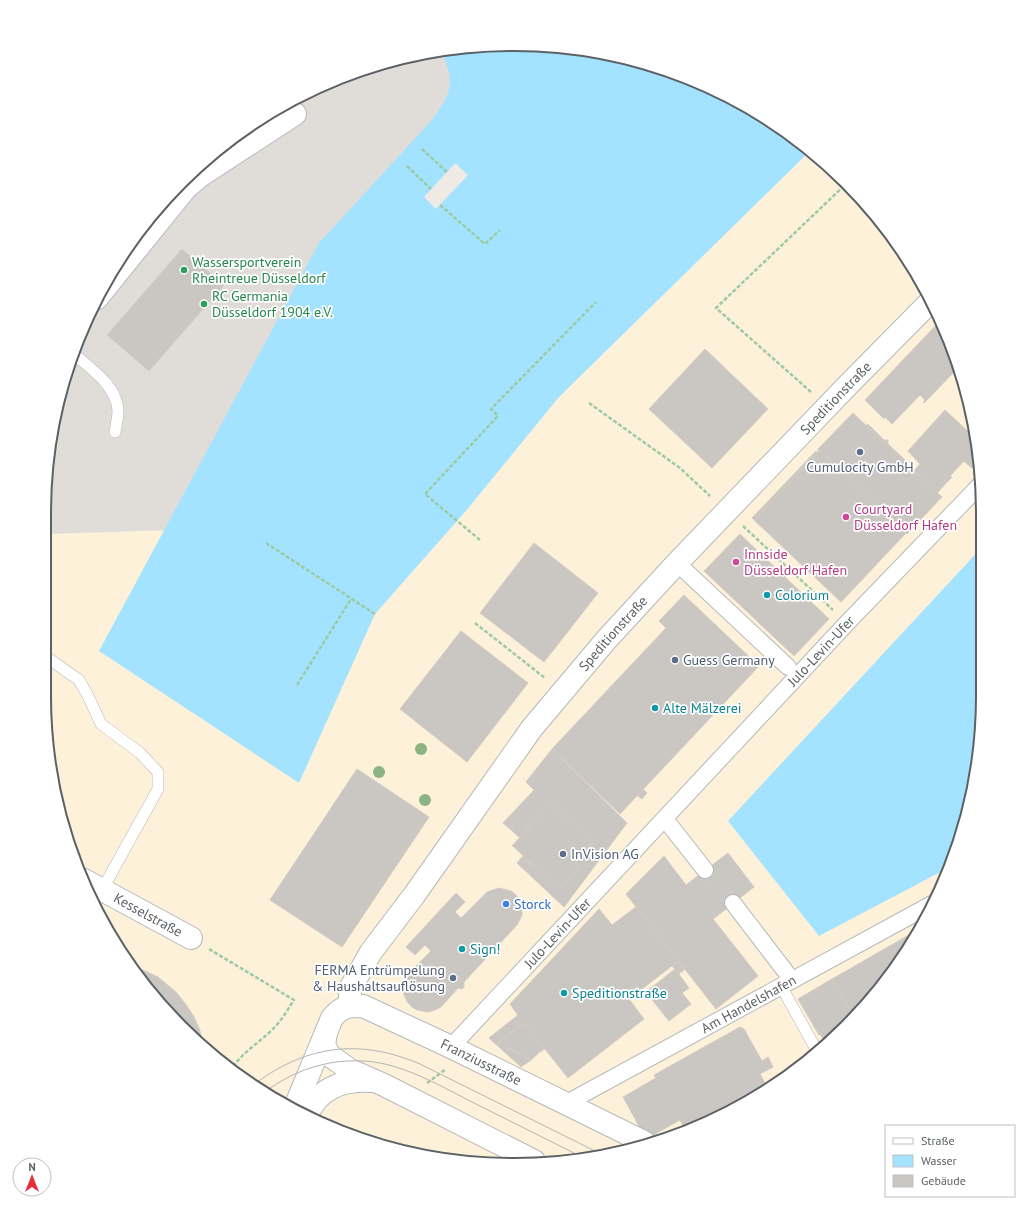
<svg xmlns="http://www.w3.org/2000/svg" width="1027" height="1209" font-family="'PT Sans',sans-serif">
  <rect width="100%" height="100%" fill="#efebe4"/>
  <!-- commercial -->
  <path fill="#fef1da" d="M 775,123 L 846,182 L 904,253 L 947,334 L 974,422 L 983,513 L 982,726 L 958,846 L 920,930 L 846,1027 L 775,1086 L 693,1129 L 575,1161 L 452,1161 L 362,1140 L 252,1086 L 160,1005 L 93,903 L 60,817 L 44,696 L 47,534 L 231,528 Z"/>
  <!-- industrial -->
  <path fill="#e0ddd9" d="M 514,44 L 539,47 L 231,528 L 47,534 L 48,452 L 60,392 L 92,306 L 204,161 L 253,123 L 334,80 L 422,53 Z"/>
  <!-- water -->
  <path fill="#a4e3ff" d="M 514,44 L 605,53 L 693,80 L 775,123 L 809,152 L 559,397 L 465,512 L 375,614 L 299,783 L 99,651 L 319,243 L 431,121 C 451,95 457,80 440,51 Z
    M 983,546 L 982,726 L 958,846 L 948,868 L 819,936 L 728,821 Z"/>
  <!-- pier -->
  <path fill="#efebe4" d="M 455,163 L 468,175 L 436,209 L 424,197 Z"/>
  <!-- building -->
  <path fill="#cac6c1" stroke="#d4ccc3" d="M 182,249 L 224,285 L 149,371 L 107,335 Z
    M 940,321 L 947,334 L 958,368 L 924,403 L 923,402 L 925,400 L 920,395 L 892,424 L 885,417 L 884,419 L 865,400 Z
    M 705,349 L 768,409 L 712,468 L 649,409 Z
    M 945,410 L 976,439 L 978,462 L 972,468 L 964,461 L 950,476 L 952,477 L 937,493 L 914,471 L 920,464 L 908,451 Z
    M 853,413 L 942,497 L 907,534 L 818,449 Z
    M 868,424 L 884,440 L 888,440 L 888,444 L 905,460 L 904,461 L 866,426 Z
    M 818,449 L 907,534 L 906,533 L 841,602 L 754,520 L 819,451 Z
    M 816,451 L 818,453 L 754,520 L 752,518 Z
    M 740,534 L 829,619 L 794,656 L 704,571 Z
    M 534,543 L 598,593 L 544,662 L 480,613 Z
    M 684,595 L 759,666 L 620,814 L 552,749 L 666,628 L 659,621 Z
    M 461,631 L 528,683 L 467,762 L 400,709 Z
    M 552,749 L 627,823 L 564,907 L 517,863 L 523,856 L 559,890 L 580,868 L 575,863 L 594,842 L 593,843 L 551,803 L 528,829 L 518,820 L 510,829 L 503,823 L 534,790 L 526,782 Z
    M 357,769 L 429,817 L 342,947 L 270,900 Z
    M 643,789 L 647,793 L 642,799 L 637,795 Z
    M 551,803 L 593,843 L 594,842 L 575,863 L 580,868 L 559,890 L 513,846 L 512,846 Z
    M 518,820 L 528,829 L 520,838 L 510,829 Z
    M 728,853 L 754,887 L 713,919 L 758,976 L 716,1009 L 626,894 L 664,856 L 686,885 Z
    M 499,888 L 511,891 L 516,895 L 521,902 L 522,915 L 517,925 L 464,982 L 464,987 L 462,989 L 458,988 L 441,1007 L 435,1010 L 428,1012 L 417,1010 L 412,1007 L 408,1003 L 404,995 L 403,987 L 405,980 L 409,973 L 431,951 L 425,945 L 415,955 L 406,947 L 456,893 L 465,902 L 455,912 L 461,918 L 487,892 Z
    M 636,907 L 685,969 L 684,970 L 677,962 L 629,999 L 644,1019 L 568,1078 L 545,1049 L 540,1052 L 544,1048 L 524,1023 L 497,1043 L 531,1060 L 521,1067 L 489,1038 L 518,1015 L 510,1004 L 599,909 L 612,925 Z
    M 921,928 L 920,930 L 854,1017 L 832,979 Z
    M 677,962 L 684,970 L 679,974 L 672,966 Z
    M 134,966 L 158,977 L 176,992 L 187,1006 L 194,1017 L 199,1028 L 203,1042 L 160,1005 Z
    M 675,969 L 689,988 L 682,993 L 691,1004 L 669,1021 L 646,992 Z
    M 832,979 L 854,1017 L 846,1027 L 826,1044 L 820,1034 L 819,1035 L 798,999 Z
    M 524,1023 L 544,1048 L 531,1060 L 497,1043 Z
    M 740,1027 L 744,1029 L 762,1061 L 768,1057 L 773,1067 L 760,1074 L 767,1087 L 690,1130 L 686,1131 L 680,1120 L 646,1139 L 623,1097 L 656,1078 L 654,1075 Z"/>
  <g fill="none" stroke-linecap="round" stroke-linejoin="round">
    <!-- pedestrian-tunnel -->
    <path stroke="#cac8c4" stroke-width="16" stroke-dasharray="16 8" stroke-linecap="butt" d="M 705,870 L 733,903"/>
    <defs>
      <path id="service" d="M 74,354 C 91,369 116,385 118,410 C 118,418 116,425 115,432
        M 45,656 L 79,680 L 88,696 L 101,724 L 140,753 L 158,772 L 158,789 L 102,890
        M 781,986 L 817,1051"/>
      <g id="pedestrian">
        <path d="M 677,563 L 788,667"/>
        <path d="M 665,819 L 705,870"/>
        <path d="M 733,903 L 792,980"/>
        <path id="s1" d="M 451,1047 L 847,623 L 980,485"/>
        <path id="s2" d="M 565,1104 L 932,904"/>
      </g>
      <g id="minor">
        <path d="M 97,298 L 185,189 L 200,176 L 295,114"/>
        <path id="s3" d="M 84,880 L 191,938"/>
        <path id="s4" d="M 350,1006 L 350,989 L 371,952 L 415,894 L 532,728 L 607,639 L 677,563 L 848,385 L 930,302"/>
        <path d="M 326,1033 L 324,1045 L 329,1055 L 350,1070 L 384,1085 L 534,1161"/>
        <path id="s5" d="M 295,1107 L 332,1018 C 342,1006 348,1006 363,1006 L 451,1047 L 644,1142"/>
        <path d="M 308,1113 C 320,1088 344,1079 371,1081"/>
      </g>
    </defs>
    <!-- service casing -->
    <use href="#service" stroke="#b5b8bb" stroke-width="12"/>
    <!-- pedestrian casing -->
    <use href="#pedestrian" stroke="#b5b8bb" stroke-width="18"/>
    <!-- minor casing -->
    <use href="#minor" stroke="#b5b8bb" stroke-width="24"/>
    <!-- path -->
    <path stroke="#9bcba3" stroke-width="2.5" stroke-dasharray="4 2" stroke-linecap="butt" d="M 422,149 L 447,172
      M 407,166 L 431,189
      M 440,205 L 485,244 L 500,230
      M 811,392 L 716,308 L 847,183
      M 589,403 L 680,468 L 710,496
      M 743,526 L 833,610
      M 480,540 L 425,494 L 498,416 L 491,409 L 596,302
      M 266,543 L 375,614
      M 475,623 L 545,678
      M 297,685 L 351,599
      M 209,949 L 294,1000 C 289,1007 285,1015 280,1021 C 266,1039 245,1049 232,1068
      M 427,1083 L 446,1069"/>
    <!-- service -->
    <use href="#service" stroke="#fff" stroke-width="11"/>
    <!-- pedestrian -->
    <use href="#pedestrian" stroke="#fff" stroke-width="16"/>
    <!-- minor -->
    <use href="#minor" stroke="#fff" stroke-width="22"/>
    <!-- tram -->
    <path stroke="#b3b4b5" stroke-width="1" d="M 252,1086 C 305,1045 359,1038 420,1064 L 601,1154
      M 265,1092 C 304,1062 355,1052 402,1069 C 428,1078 452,1092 476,1104 C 512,1122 548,1140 584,1158"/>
  </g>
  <!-- trees -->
  <g fill="#8cb383">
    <circle cx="421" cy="749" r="6"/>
    <circle cx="379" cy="772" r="6"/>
    <circle cx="425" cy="800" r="6"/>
  </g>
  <!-- markers -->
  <g fill="#2e9e5b" stroke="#fff" stroke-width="1.5">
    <circle cx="184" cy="270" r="4"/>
    <circle cx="204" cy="304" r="4"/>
  </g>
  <g fill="#5c6f8a" stroke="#fff" stroke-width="1.5">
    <circle cx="860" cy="452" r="4"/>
    <circle cx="675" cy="660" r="4"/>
    <circle cx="563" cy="854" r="4"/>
    <circle cx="453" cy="978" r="4"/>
  </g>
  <g fill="#d1479c" stroke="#fff" stroke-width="1.5">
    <circle cx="846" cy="517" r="4"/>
    <circle cx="736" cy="562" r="4"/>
  </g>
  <g fill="#0f9aa8" stroke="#fff" stroke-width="1.5">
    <circle cx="767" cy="595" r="4"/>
    <circle cx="655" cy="708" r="4"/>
    <circle cx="462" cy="949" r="4"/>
    <circle cx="564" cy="993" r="4"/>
  </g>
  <circle fill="#3f7fe0" stroke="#fff" stroke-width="1.5" cx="506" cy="904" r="4"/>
  <g text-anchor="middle" stroke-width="3.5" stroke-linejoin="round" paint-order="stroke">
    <!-- leisure labels -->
    <g font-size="14" fill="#27864d" stroke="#fff" text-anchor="start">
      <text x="192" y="267">Wassersportverein<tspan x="192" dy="16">Rheintreue Düsseldorf</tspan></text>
      <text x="212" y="301">RC Germania<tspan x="212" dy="16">Düsseldorf 1904 e.V.</tspan></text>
    </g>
    <!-- street labels -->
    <g font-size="14" fill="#5c6165" stroke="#fff">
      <text dy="5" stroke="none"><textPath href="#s4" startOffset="784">Speditionstraße</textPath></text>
      <text dy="5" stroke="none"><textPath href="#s4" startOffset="460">Speditionstraße</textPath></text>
      <text dy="5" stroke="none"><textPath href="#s1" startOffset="542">Julo-Levin-Ufer</textPath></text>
      <text dy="5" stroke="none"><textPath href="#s3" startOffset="73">Kesselstraße</textPath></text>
      <text dy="5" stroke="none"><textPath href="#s1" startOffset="156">Julo-Levin-Ufer</textPath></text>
      <text dy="5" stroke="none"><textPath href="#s2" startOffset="209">Am Handelshafen</textPath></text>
      <text dy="5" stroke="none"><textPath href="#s5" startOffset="262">Franziusstraße</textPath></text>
    </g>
    <!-- service labels -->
    <g font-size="14" fill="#4e5e75" stroke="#fff" text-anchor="start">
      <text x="860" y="472" text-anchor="middle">Cumulocity GmbH</text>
      <text x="683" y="665">Guess Germany</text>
      <text x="571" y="859">InVision AG</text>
      <text x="445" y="975" text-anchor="end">FERMA Entrümpelung<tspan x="445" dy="16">&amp; Haushaltsauflösung</tspan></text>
    </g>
    <!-- hotel labels -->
    <g font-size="14" fill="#b23c85" stroke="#fff" text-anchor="start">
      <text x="854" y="514">Courtyard<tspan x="854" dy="16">Düsseldorf Hafen</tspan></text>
      <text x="744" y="559">Innside<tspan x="744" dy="16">Düsseldorf Hafen</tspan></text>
    </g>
    <!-- culture labels -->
    <g font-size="14" fill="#0d838f" stroke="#fff" text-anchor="start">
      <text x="775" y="600">Colorium</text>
      <text x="663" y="713">Alte Mälzerei</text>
      <text x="470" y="954">Sign!</text>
      <text x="572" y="998">Speditionstraße</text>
    </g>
    <!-- shop labels -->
    <g font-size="14" fill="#366cbe" stroke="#fff" text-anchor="start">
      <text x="514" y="909">Storck</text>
    </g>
  </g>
  <!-- crop -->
  <path d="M0 0H1027V1209H0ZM513 51H514A462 462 0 0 1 976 513V696A462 462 0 0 1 514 1158H513A462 462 0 0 1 51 696V513A462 462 0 0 1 513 51Z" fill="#fff" fill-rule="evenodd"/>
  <path fill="none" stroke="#5c6165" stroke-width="2" d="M513 51H514A462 462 0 0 1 976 513V696A462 462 0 0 1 514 1158H513A462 462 0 0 1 51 696V513A462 462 0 0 1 513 51Z"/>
  <!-- legend -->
  <rect x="885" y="1125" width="130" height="72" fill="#ffffff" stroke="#bec0c1"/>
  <rect x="893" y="1138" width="20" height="6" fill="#ffffff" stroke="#bec0c1"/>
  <text x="921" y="1145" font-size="12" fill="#5c6165">Straße</text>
  <rect x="893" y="1155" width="20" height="12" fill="#a4e3ff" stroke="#bec0c1"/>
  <text x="921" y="1165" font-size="12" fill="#5c6165">Wasser</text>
  <rect x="893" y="1175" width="20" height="12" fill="#cac6c1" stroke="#bec0c1"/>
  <text x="921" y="1185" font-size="12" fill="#5c6165">Gebäude</text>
  <!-- north arrow -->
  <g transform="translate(32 1177)"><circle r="19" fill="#ffffff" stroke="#bec0c1"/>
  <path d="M0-3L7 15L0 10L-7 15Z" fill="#eb2e38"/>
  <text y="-6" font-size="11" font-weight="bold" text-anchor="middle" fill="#5c6165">N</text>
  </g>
</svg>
